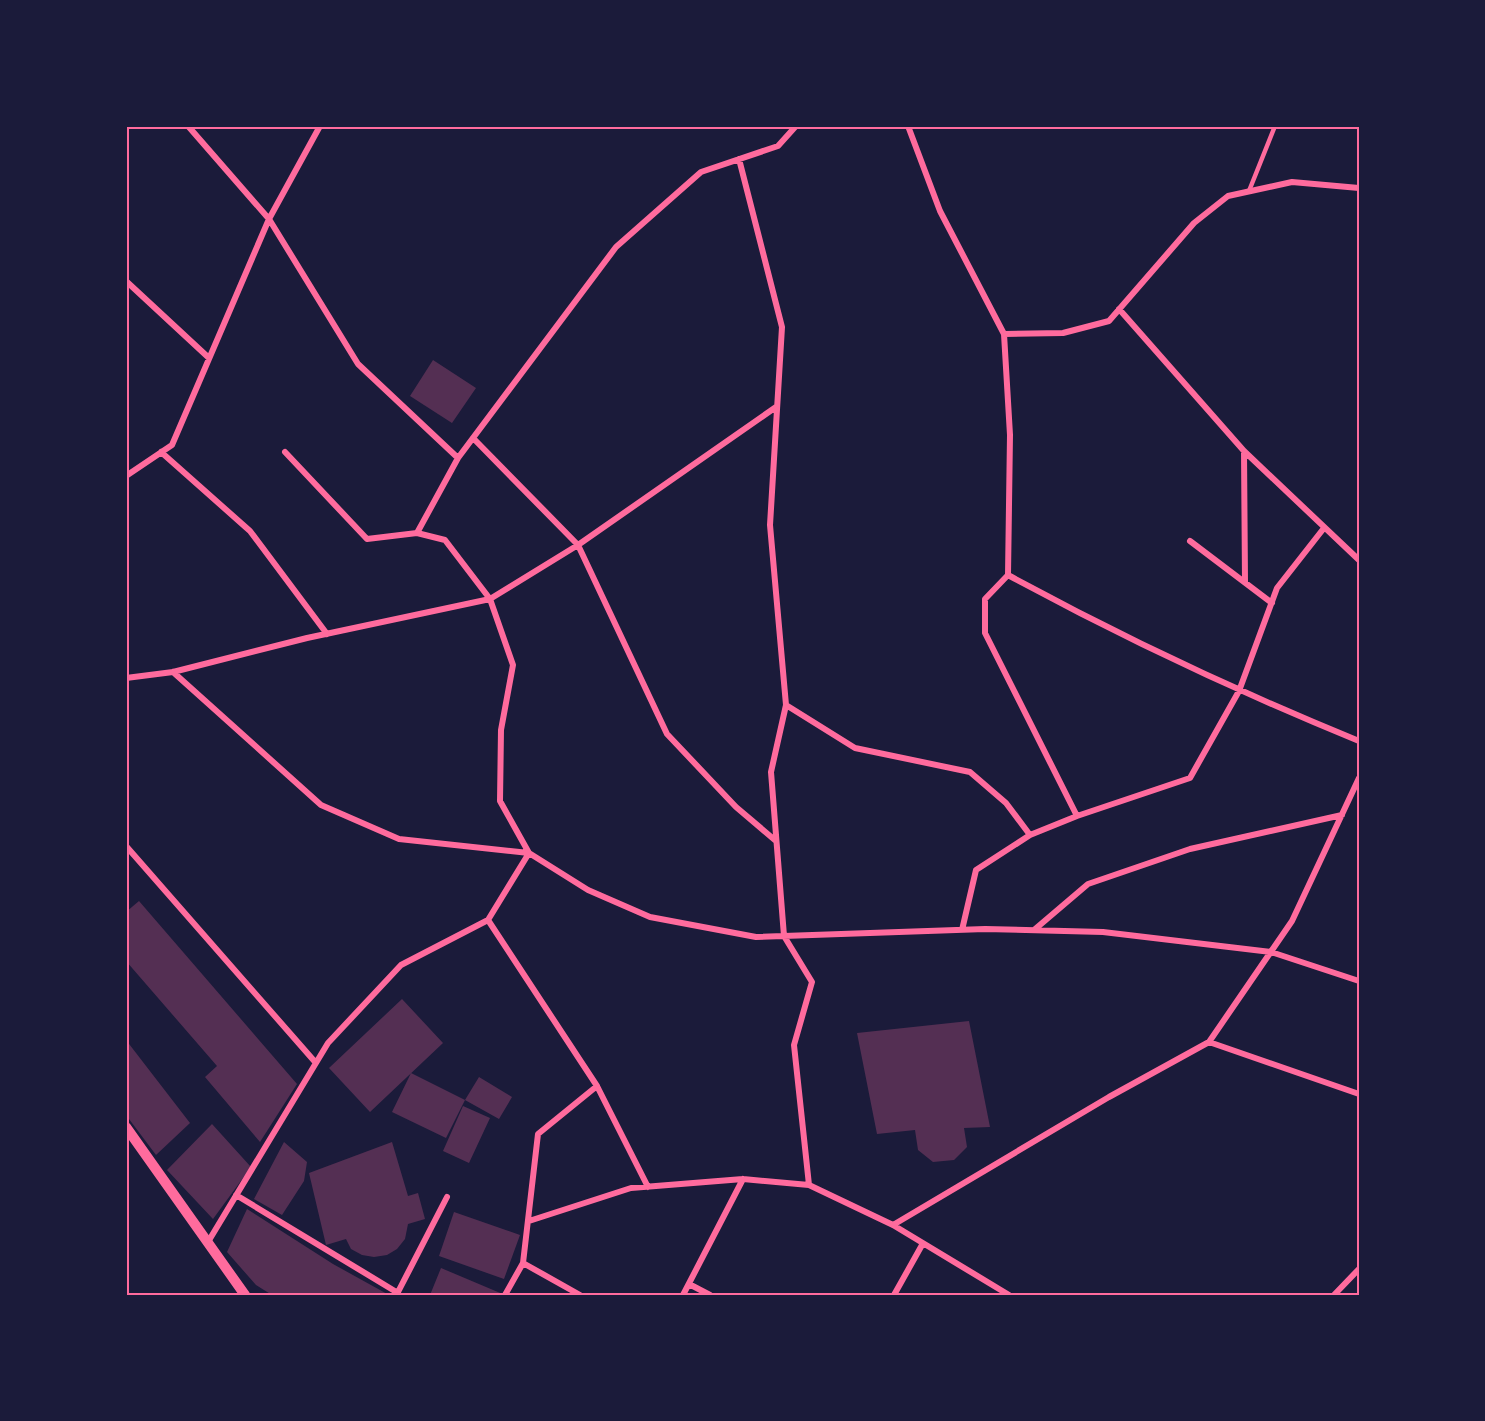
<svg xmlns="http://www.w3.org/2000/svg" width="1485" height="1421" font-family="'Fira Sans Condensed',sans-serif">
  <rect width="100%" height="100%" fill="#1b1b3a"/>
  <!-- building -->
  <path fill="#542f53" d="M 433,360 L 476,388 L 452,423 L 410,396 Z
    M 139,901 L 297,1084 L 260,1142 L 205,1077 L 217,1066 L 126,961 L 126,912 Z
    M 402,999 L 443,1043 L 370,1112 L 329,1068 Z
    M 969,1021 L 990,1127 L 964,1128 L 967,1147 L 954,1160 L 933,1162 L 918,1150 L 915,1130 L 877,1134 L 857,1033 Z
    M 126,1040 L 190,1123 L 156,1155 L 126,1115 Z
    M 411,1073 L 465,1100 L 446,1138 L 392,1112 Z
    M 479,1077 L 512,1097 L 499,1119 L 465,1100 Z
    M 463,1106 L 490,1118 L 469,1163 L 443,1151 Z
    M 212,1124 L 251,1167 L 213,1219 L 167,1170 Z
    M 284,1142 L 307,1162 L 304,1181 L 282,1215 L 254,1199 Z
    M 392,1142 L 408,1196 L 418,1193 L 425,1219 L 408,1224 L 405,1239 L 397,1249 L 387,1255 L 374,1257 L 362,1255 L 351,1249 L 346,1239 L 326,1245 L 309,1173 Z
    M 247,1209 L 333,1264 L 389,1295 L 272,1295 L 256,1285 L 227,1252 Z
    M 454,1212 L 520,1235 L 504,1279 L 439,1256 Z
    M 441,1268 L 505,1295 L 430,1295 Z"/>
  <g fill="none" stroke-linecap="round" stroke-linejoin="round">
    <!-- service -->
    <path stroke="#ff6b9d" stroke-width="4.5" d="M 1249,191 L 1275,126"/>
    <!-- minor -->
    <path stroke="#ff6b9d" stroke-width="6" d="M 188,126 L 269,219 L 358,364 L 458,458
      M 908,126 L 940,211 L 1004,334 L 1010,435 L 1008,575 L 985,599 L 985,633 L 1077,816
      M 739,159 L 782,327 L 770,525 L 786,705 L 771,772 L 784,936 L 812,982 L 794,1045 L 809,1185
      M 126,281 L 209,358
      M 1119,309 L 1244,451 L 1359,560
      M 1004,334 L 1063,333 L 1109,321 L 1194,223 L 1228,196 L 1292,182 L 1359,188
      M 473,438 L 578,545 L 667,734 L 736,807 L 776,841
      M 1244,451 L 1245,582
      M 161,452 L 250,531 L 327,634
      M 285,452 L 367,539 L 417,533 L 445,540 L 490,599 L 513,665 L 501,730 L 500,801 L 529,853 L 488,920 L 597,1086 L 648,1187
      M 126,476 L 172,445 L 269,219 L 320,126
      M 417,533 L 458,458 L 616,247 L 701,172 L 778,146 L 796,126
      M 1190,541 L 1272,603
      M 1008,575 C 1122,637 1239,692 1359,741
      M 173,672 L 321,805 L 399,839 L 529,853 L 588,890 L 650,917 L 756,937 L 985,929 L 1103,932 L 1271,952 L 1359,981
      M 126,678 L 173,672 L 307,638 L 490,599 L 578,545 L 776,407
      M 786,705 L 855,748 L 970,772 L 1006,803 L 1030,835
      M 126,846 L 316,1063
      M 962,930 L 976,870 L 1030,835 L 1077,816 L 1190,778 L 1239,691 L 1277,588 L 1324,528
      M 1034,930 L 1088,884 L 1190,849 L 1342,815
      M 1209,1042 L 1359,1094
      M 236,1195 L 398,1293
      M 529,1221 L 631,1188 L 743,1179 L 809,1185 L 893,1225 L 1009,1295
      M 893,1225 L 1109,1097 L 1209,1042 L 1292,921 L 1359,778
      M 208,1242 L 328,1043 L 401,965 L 488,920
      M 523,1263 L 580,1295
      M 689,1284 L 710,1295
      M 397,1294 L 447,1197
      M 505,1295 L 523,1263 L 538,1134 L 597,1086
      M 683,1295 L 743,1179
      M 894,1295 L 922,1245
      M 1334,1295 L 1359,1269"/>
    <!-- tertiary -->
    <path stroke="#ff6b9d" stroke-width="10" d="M 126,1127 L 245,1295"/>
  </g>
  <!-- border -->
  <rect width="1485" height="1421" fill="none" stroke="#1b1b3a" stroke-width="255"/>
  <rect x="128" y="128" width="1230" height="1166" fill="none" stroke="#ff6b9d" stroke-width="2"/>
</svg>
